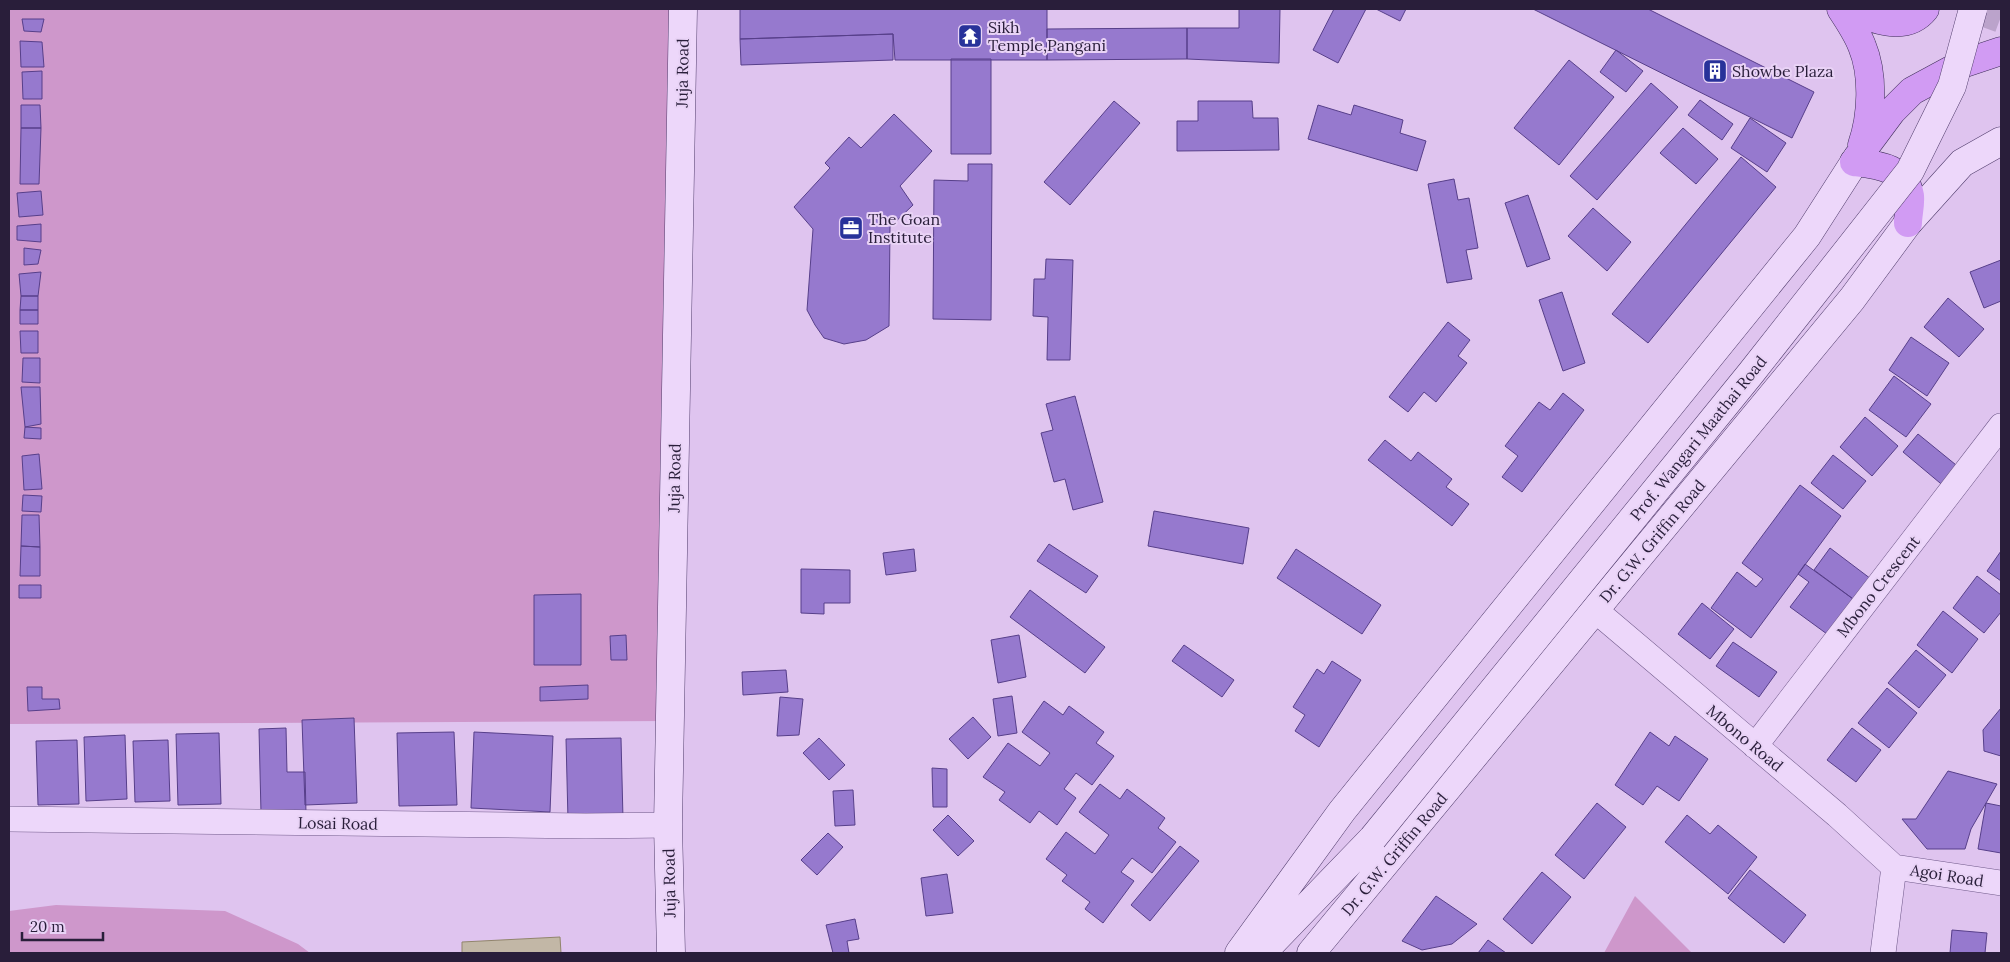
<svg xmlns="http://www.w3.org/2000/svg" width="2010" height="962" font-family="Lora,serif">
  <rect width="100%" height="100%" fill="#dfc4ef"/>
  <!-- green -->
  <path fill="#ce97cb" d="M 9,9 L 683,9 L 670,721 L 9,724 Z
    M 1635,896 L 1692,953 L 1604,953 Z
    M 56,905 L 225,911 L 298,944 L 310,953 L 9,953 L 9,911 Z"/>
  <!-- water -->
  <path fill="#c2b7a6" stroke="#91856c" d="M 560,937 L 561,953 L 462,953 L 462,942 Z"/>
  <!-- building -->
  <path fill="#9679ce" stroke="#573f8a" d="M 740,9 L 1047,9 L 1047,60 L 895,60 L 893,34 L 740,39 Z
    M 1239,9 L 1280,9 L 1279,63 L 1187,59 L 1187,28 L 1239,28 Z
    M 1334,9 L 1366,9 L 1338,63 L 1313,50 Z
    M 1376,9 L 1406,9 L 1400,21 Z
    M 1533,9 L 1648,9 L 1814,92 L 1792,138 Z
    M 22,19 L 44,19 L 41,32 L 24,31 Z
    M 1187,28 L 1187,59 L 1047,60 L 1047,29 Z
    M 893,34 L 893,60 L 741,65 L 740,39 Z
    M 20,41 L 42,42 L 44,67 L 21,67 Z
    M 1616,50 L 1643,71 L 1626,92 L 1600,72 Z
    M 951,59 L 991,59 L 991,154 L 951,154 Z
    M 1569,60 L 1614,97 L 1559,165 L 1514,128 Z
    M 42,71 L 42,99 L 23,99 L 22,72 Z
    M 1651,83 L 1678,107 L 1597,200 L 1570,176 Z
    M 1700,100 L 1733,124 L 1722,140 L 1688,115 Z
    M 1114,101 L 1140,123 L 1070,205 L 1044,182 Z
    M 1198,101 L 1252,101 L 1253,118 L 1278,118 L 1279,150 L 1177,151 L 1177,121 L 1198,121 Z
    M 21,105 L 40,105 L 41,128 L 21,128 Z
    M 1318,105 L 1351,115 L 1354,105 L 1403,120 L 1400,133 L 1426,141 L 1417,171 L 1308,139 Z
    M 894,114 L 932,151 L 900,186 L 913,205 L 890,227 L 889,326 L 866,340 L 844,344 L 824,338 L 815,325 L 807,310 L 813,229 L 794,207 L 830,168 L 825,163 L 849,137 L 861,148 Z
    M 1750,118 L 1786,143 L 1767,172 L 1731,148 Z
    M 21,128 L 41,128 L 39,184 L 20,184 Z
    M 1683,128 L 1718,159 L 1696,184 L 1660,153 Z
    M 1741,157 L 1776,187 L 1648,343 L 1612,314 Z
    M 968,164 L 992,164 L 991,320 L 933,319 L 934,180 L 968,181 Z
    M 1454,179 L 1458,200 L 1469,198 L 1478,248 L 1466,250 L 1472,279 L 1447,283 L 1428,184 Z
    M 41,191 L 43,215 L 19,217 L 17,193 Z
    M 1528,195 L 1550,259 L 1527,267 L 1505,203 Z
    M 1593,208 L 1631,242 L 1607,271 L 1568,236 Z
    M 41,224 L 41,242 L 17,240 L 17,226 Z
    M 24,248 L 41,250 L 38,264 L 24,265 Z
    M 1046,259 L 1073,260 L 1070,360 L 1047,360 L 1048,317 L 1033,316 L 1034,279 L 1045,279 Z
    M 2001,260 L 2001,301 L 1984,308 L 1970,272 Z
    M 41,272 L 38,296 L 21,296 L 19,274 Z
    M 1562,292 L 1585,363 L 1563,371 L 1539,300 Z
    M 21,296 L 38,296 L 38,310 L 20,310 Z
    M 1948,298 L 1984,329 L 1959,357 L 1924,327 Z
    M 20,310 L 38,310 L 38,324 L 20,324 Z
    M 1448,322 L 1470,340 L 1458,356 L 1467,363 L 1436,402 L 1424,392 L 1408,412 L 1389,397 Z
    M 20,331 L 38,331 L 38,353 L 21,353 Z
    M 1911,337 L 1949,363 L 1927,396 L 1889,370 Z
    M 23,358 L 40,358 L 40,383 L 22,382 Z
    M 1894,376 L 1931,404 L 1906,437 L 1869,410 Z
    M 21,387 L 40,387 L 41,424 L 25,427 Z
    M 1563,393 L 1584,410 L 1522,492 L 1502,477 L 1518,456 L 1505,446 L 1539,402 L 1550,410 Z
    M 1075,396 L 1103,502 L 1073,510 L 1065,479 L 1054,482 L 1041,433 L 1053,430 L 1046,404 Z
    M 1865,417 L 1898,446 L 1872,476 L 1840,447 Z
    M 25,427 L 41,428 L 41,439 L 24,438 Z
    M 1918,434 L 1961,469 L 1946,488 L 1903,452 Z
    M 1385,440 L 1411,461 L 1418,452 L 1452,479 L 1446,487 L 1469,504 L 1452,526 L 1368,460 Z
    M 39,454 L 42,489 L 24,490 L 22,456 Z
    M 1833,455 L 1866,481 L 1843,509 L 1811,483 Z
    M 1800,485 L 1841,516 L 1751,638 L 1711,608 L 1737,572 L 1756,587 L 1763,579 L 1742,563 Z
    M 23,495 L 42,496 L 41,512 L 22,511 Z
    M 1154,511 L 1249,528 L 1243,564 L 1148,546 Z
    M 22,515 L 39,515 L 40,547 L 21,546 Z
    M 1049,544 L 1098,576 L 1086,593 L 1037,561 Z
    M 21,546 L 40,547 L 40,576 L 20,576 Z
    M 1830,548 L 1875,582 L 1860,604 L 1814,570 Z
    M 914,549 L 916,571 L 886,575 L 883,553 Z
    M 1296,549 L 1381,605 L 1362,634 L 1277,578 Z
    M 2001,551 L 2001,581 L 1987,571 Z
    M 1805,564 L 1853,599 L 1827,634 L 1790,607 L 1809,582 L 1798,574 Z
    M 801,569 L 850,570 L 850,603 L 824,603 L 824,614 L 801,613 Z
    M 1977,576 L 2001,595 L 2001,612 L 1984,633 L 1953,608 Z
    M 19,585 L 41,585 L 41,598 L 19,598 Z
    M 1030,590 L 1105,647 L 1085,673 L 1010,617 Z
    M 581,594 L 581,665 L 534,665 L 534,595 Z
    M 1702,603 L 1734,629 L 1710,659 L 1678,634 Z
    M 1943,611 L 1978,639 L 1952,673 L 1917,645 Z
    M 626,635 L 627,660 L 611,660 L 610,636 Z
    M 1019,635 L 1026,677 L 998,683 L 991,640 Z
    M 1733,642 L 1777,672 L 1759,697 L 1716,666 Z
    M 1184,645 L 1234,680 L 1222,697 L 1172,661 Z
    M 1916,650 L 1946,675 L 1919,708 L 1888,683 Z
    M 1332,661 L 1361,680 L 1319,747 L 1295,731 L 1305,715 L 1293,707 L 1317,669 L 1324,674 Z
    M 786,670 L 788,692 L 743,695 L 742,672 Z
    M 588,685 L 588,699 L 540,701 L 540,687 Z
    M 27,687 L 42,687 L 42,699 L 59,699 L 60,709 L 28,711 Z
    M 1887,688 L 1917,713 L 1889,748 L 1858,723 Z
    M 1012,696 L 1017,733 L 998,736 L 993,699 Z
    M 780,697 L 803,699 L 799,735 L 777,736 Z
    M 1044,701 L 1063,715 L 1069,706 L 1104,732 L 1096,743 L 1114,756 L 1092,785 L 1076,773 L 1064,789 L 1076,798 L 1057,825 L 1039,811 L 1030,823 L 999,800 L 1005,792 L 983,777 L 1008,743 L 1040,766 L 1050,753 L 1022,732 Z
    M 2001,708 L 2001,756 L 1984,751 L 1983,730 Z
    M 973,717 L 991,737 L 968,759 L 949,739 Z
    M 354,718 L 357,803 L 305,805 L 302,720 Z
    M 286,728 L 287,772 L 305,772 L 306,813 L 261,813 L 259,729 Z
    M 1852,728 L 1881,750 L 1856,782 L 1827,760 Z
    M 454,732 L 457,805 L 399,806 L 397,733 Z
    M 474,732 L 553,736 L 550,812 L 471,808 Z
    M 1650,732 L 1669,746 L 1675,736 L 1708,759 L 1679,801 L 1657,786 L 1643,805 L 1615,785 Z
    M 219,733 L 221,804 L 178,805 L 176,734 Z
    M 125,735 L 127,799 L 86,801 L 84,737 Z
    M 621,738 L 623,819 L 568,820 L 566,739 Z
    M 819,738 L 845,765 L 829,780 L 803,753 Z
    M 77,740 L 79,804 L 38,805 L 36,741 Z
    M 168,740 L 170,801 L 135,802 L 133,741 Z
    M 932,768 L 947,769 L 947,807 L 933,807 Z
    M 1948,771 L 1997,784 L 1971,829 L 1965,849 L 1927,849 L 1902,819 L 1916,819 Z
    M 1100,784 L 1120,799 L 1127,789 L 1165,818 L 1158,828 L 1176,842 L 1152,873 L 1132,858 L 1121,872 L 1134,881 L 1103,923 L 1085,909 L 1090,902 L 1062,881 L 1067,875 L 1046,859 L 1066,832 L 1095,854 L 1109,835 L 1079,812 Z
    M 853,790 L 855,825 L 835,826 L 833,791 Z
    M 1597,803 L 1626,827 L 1584,879 L 1555,855 Z
    M 1986,803 L 2001,806 L 2001,853 L 1978,849 Z
    M 948,815 L 974,841 L 958,856 L 933,830 Z
    M 1687,815 L 1710,834 L 1718,825 L 1757,857 L 1728,894 L 1665,842 Z
    M 828,833 L 843,847 L 817,875 L 801,860 Z
    M 1180,846 L 1199,861 L 1150,921 L 1131,905 Z
    M 1750,870 L 1806,915 L 1784,943 L 1728,898 Z
    M 1542,872 L 1571,897 L 1532,944 L 1503,919 Z
    M 947,874 L 953,913 L 926,916 L 921,878 Z
    M 1436,896 L 1477,924 L 1452,944 L 1422,950 L 1402,941 Z
    M 855,919 L 859,939 L 847,941 L 849,953 L 833,953 L 826,925 Z
    M 1952,930 L 1987,933 L 1985,953 L 1950,953 Z
    M 1488,940 L 1506,953 L 1478,953 Z"/>
  <g fill="none" stroke-linecap="round" stroke-linejoin="round">
    <!-- trunk-tunnel -->
    <path stroke="#bba3cb" stroke-width="28" stroke-dasharray="28 14" stroke-linecap="butt" d="M 1974,9 L 2001,19"/>
    <defs>
      <path id="minor" d="M 1595,610 L 1837,815 L 1894,867
        M 1755,746 L 2001,426
        M 9,819 L 586,826 L 668,825
        M 1894,867 L 2001,883
        M 1883,953 L 1894,867"/>
      <path id="secondary" d="M 671,953 L 668,825 L 683,9
        M 1239,953 L 1342,811 L 1807,236 L 1857,158
        M 1262,953 L 1373,838
        M 1311,953 L 1852,299 L 1908,223 L 1962,163 L 2001,141"/>
      <path id="primary" d="M 1841,9 C 1849,21 1857,33 1862,46 C 1874,75 1872,116 1862,145
        M 1847,9 C 1871,18 1905,34 1925,9
        M 1857,158 L 1892,111 L 1912,91 L 1962,64 L 2001,51
        M 1854,162 C 1878,165 1905,167 1910,196 C 1911,204 1908,215 1908,223"/>
    </defs>
    <!-- minor casing -->
    <use href="#minor" stroke="#705a8a" stroke-width="26"/>
    <!-- secondary casing -->
    <use href="#secondary" stroke="#513d6c" stroke-width="29"/>
    <!-- primary casing -->
    <use href="#primary" stroke="#3e2e58" stroke-width="29"/>
    <!-- minor -->
    <use href="#minor" stroke="#edd7fa" stroke-width="25"/>
    <!-- secondary -->
    <use href="#secondary" stroke="#edd7fa" stroke-width="28"/>
    <!-- primary -->
    <use href="#primary" stroke="#d19bf3" stroke-width="28"/>
    <defs>
      <path id="secondary-bridge" d="M 1373,838 L 1751,373 L 1910,171 L 1952,86 L 1973,9"/>
    </defs>
    <!-- secondary-bridge casing -->
    <use href="#secondary-bridge" stroke="#513d6c" stroke-width="29" stroke-linecap="butt"/>
    <!-- secondary-bridge -->
    <use href="#secondary-bridge" stroke="#edd7fa" stroke-width="28"/>
  </g>
  <!-- icons -->
  <defs>
    <symbol id="temple-square" viewBox="-11 -11 22 22"><rect x="-9" y="-9" width="18" height="18" rx="4" fill="#28329a" stroke="#e9d3f6"/><path d="M0-6L5-2H3V0L6.5 2.5H4V6H1.5V3h-3V6H-4V2.5H-6.5L-3 0V-2H-5Z" fill="#fff"/></symbol>
    <symbol id="building-square" viewBox="-11 -11 22 22"><rect x="-9" y="-9" width="18" height="18" rx="4" fill="#28329a" stroke="#e9d3f6"/><path d="M-4-6H4V6H1V3H-1V6H-4ZM-2.5-4.3h1.7v1.8h-1.7ZM.8-4.3h1.7v1.8H.8ZM-2.5-1h1.7V.8h-1.7ZM.8-1h1.7V.8H.8Z" fill="#fff"/></symbol>
    <symbol id="office-square" viewBox="-11 -11 22 22"><rect x="-9" y="-9" width="18" height="18" rx="4" fill="#28329a" stroke="#e9d3f6"/><path d="M-6-3h4V-5.5h4V-3h4V5H-6ZM-1-4.5V-3h2v-1.5ZM-6 0V1H6V0Z" fill="#fff"/></symbol>
  </defs>
  <g fill-rule="evenodd">
    <use href="#temple-square" x="956" y="22" width="28" height="28"/>
    <use href="#building-square" x="1701" y="57" width="28" height="28"/>
    <use href="#office-square" x="837" y="214" width="28" height="28"/>
  </g>
  <g text-anchor="middle" stroke-width="4" stroke-linejoin="round" paint-order="stroke">
    <!-- poi labels -->
    <g font-size="16" fill="#291e3a" stroke="#e9d3f6" text-anchor="start">
      <text x="988" y="33">Sikh<tspan x="988" dy="18">Temple,Pangani</tspan></text>
      <text x="1732" y="77">Showbe Plaza</text>
      <text x="868" y="225">The Goan<tspan x="868" dy="18">Institute</tspan></text>
    </g>
    <!-- street labels -->
    <g font-size="16" fill="#291e3a" stroke="#e9d3f6">
      <text transform="translate(682 73) rotate(-89)" y="6">Juja Road</text>
      <text transform="translate(1698 438) rotate(-51)" y="6">Prof. Wangari Maathai Road</text>
      <text transform="translate(674 478) rotate(-89)" y="6">Juja Road</text>
      <text transform="translate(1652 541) rotate(-50)" y="6">Dr. G.W. Griffin Road</text>
      <text transform="translate(1878 586) rotate(-52)" y="6">Mbono Crescent</text>
      <text transform="translate(1745 738) rotate(40)" y="6">Mbono Road</text>
      <text transform="translate(338 823) rotate(1)" y="6">Losai Road</text>
      <text transform="translate(1394 854) rotate(-50)" y="6">Dr. G.W. Griffin Road</text>
      <text transform="translate(1947 875) rotate(9)" y="6">Agoi Road</text>
      <text transform="translate(669 883) rotate(-91)" y="6">Juja Road</text>
    </g>
  </g>
  <!-- border -->
  <rect width="2010" height="962" fill="none" stroke="#291e3a" stroke-width="20"/>
  <!-- scale -->
  <path d="M22 932v8h81v-8" fill="none" stroke="#291e3a" stroke-width="2.5"/>
  <text x="30" y="932" font-size="15" fill="#291e3a" stroke="#e9d3f6" stroke-width="4" paint-order="stroke">20 m</text>
</svg>
